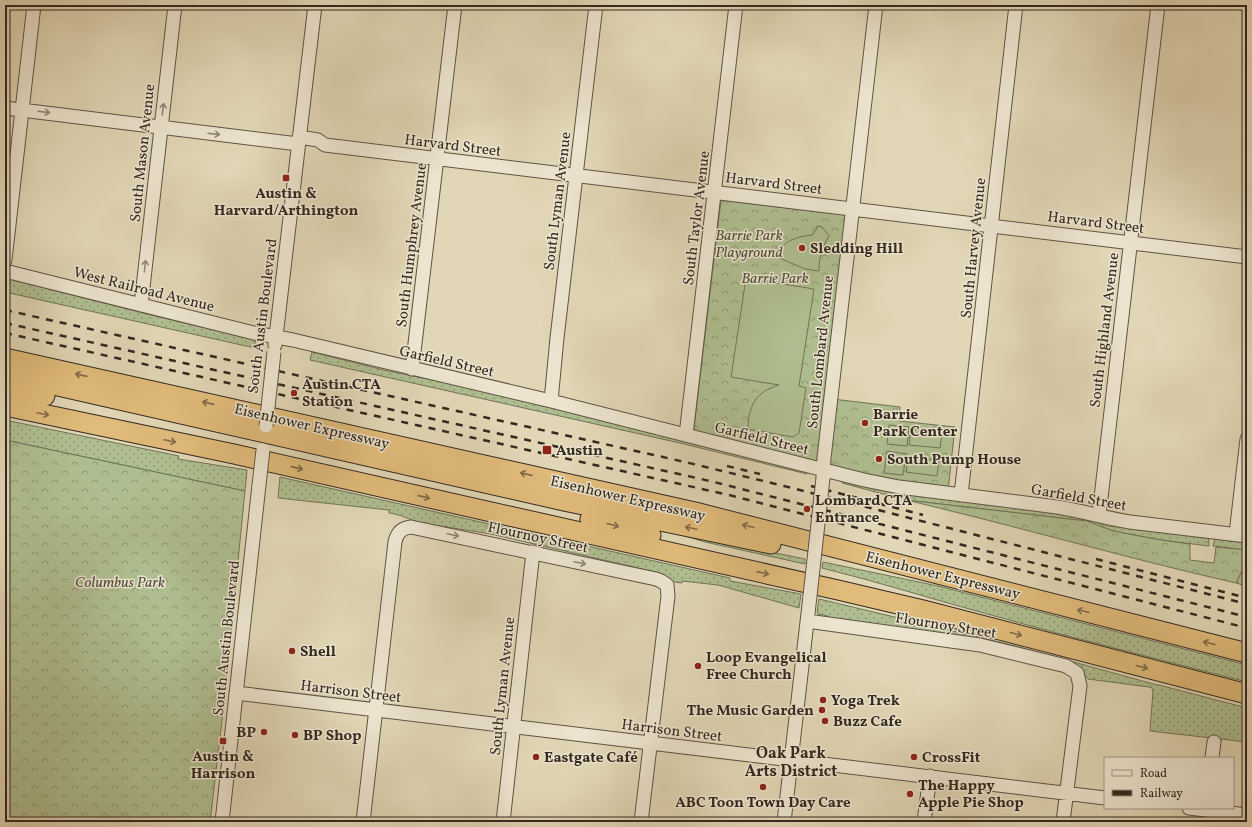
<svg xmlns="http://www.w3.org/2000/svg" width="1252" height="827" font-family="Vollkorn,serif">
  <defs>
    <pattern id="grass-dots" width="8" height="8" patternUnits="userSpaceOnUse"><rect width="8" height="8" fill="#afbe90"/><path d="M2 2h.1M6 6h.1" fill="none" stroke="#8f9a75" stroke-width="1.8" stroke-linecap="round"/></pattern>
    <pattern id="forest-crowns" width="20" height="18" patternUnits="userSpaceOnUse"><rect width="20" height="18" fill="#afbe90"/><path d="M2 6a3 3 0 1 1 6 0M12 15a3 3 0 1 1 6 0" fill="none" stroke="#8f9a75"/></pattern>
  </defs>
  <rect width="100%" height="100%" fill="#e1d6b5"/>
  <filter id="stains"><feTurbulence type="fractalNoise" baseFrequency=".005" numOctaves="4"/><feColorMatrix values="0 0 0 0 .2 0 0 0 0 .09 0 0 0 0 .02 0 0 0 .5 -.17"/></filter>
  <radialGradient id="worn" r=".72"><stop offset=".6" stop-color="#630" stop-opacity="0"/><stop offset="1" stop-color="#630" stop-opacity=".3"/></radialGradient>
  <!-- grass -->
  <path fill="url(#grass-dots)" stroke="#707458" d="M 5,278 L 155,316 L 253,339 L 256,341 L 255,348 L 5,292 Z
    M 312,352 L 384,370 L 505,395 L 807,472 L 807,474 L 680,443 L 310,360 Z
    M 5,420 L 179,456 L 178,459 L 247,470 L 245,491 L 5,440 Z
    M 280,477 L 730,578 L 730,581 L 801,594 L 799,608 L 718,585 L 682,581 L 682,583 L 674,582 L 659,573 L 651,571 L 491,534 L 421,523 C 410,520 400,514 389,513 L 389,510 L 278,498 Z
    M 843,481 L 879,490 L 902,494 L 1055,513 L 1088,520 L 1108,526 L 1208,538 L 1209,541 L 1209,546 L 1161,540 L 1113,531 L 1087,521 L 906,500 L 842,483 Z
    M 672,532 L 805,559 L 805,564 L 705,542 Z
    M 1215,539 L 1247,543 L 1246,550 L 1213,546 Z
    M 1247,560 L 1247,585 L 1246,586 L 1236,583 Z
    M 823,562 L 938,586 L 1247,665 L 1247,682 C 1162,660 1076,639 991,615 C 935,600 879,582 822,568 Z
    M 819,599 L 1016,646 L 1157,685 L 1159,685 L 1247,708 L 1247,742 L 1150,731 L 1153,691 L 1152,688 L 1149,687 L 1088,679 L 1079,667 L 828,619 L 828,616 L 818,614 L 817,612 Z"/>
  <!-- forest -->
  <path fill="url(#forest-crowns)" stroke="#707458" d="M 721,200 L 846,215 L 824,398 L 900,407 L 899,421 L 955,427 L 948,491 L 834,468 L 831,464 L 830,461 L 817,459 L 815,462 L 696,431 L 694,428 Z
    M 5,440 L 245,491 L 223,712 L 210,822 L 5,822 Z
    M 906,500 L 1087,521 L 1113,531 L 1161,540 L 1190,544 L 1190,560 L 1214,563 L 1216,547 L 1247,550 L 1247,560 L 1236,583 C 1126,558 1016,526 906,500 Z"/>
  <!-- garden -->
  <path fill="#afbe90" stroke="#707458" d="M 817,226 L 822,227 L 829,236 C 823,245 818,260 819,271 L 805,269 L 777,257 C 782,240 797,237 812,235 L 816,230 Z
    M 746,278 L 814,289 L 799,386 L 806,388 L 799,433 L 793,437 L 748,429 C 748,412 753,395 771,388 C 774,386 777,386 779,385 L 731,377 Z
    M 889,425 L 909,427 L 907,446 L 887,444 Z
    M 911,429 L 942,433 L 940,448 L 909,445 Z
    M 887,451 L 906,454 L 903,475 L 884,473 Z
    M 908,457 L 939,460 L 937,476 L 906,472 Z"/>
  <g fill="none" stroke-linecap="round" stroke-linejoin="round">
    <defs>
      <path id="minor" d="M 5,108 L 298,144
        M 299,137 L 318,140 L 325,145 L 1247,257
        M 5,260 L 34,5
        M 5,271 L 254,333 L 293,340 L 551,401 L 864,480 L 899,487 L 1057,507 C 1082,511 1106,518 1130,522 L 1247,536
        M 141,305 L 175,5
        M 275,345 L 315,5
        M 412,369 L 455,5
        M 551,401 L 557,338 L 596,5
        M 686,435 L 736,5
        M 823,478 L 824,458 L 876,5
        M 961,495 L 1016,5
        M 1099,515 L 1158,5
        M 1236,534 L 1247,439
        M 807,621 L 980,645 L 1066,666 L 1077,673 L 1080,686 L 1063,822
        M 236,693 L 1105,798
        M 1212,758 L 1214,742
        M 1189,808 L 1247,815
        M 222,822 L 259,485
        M 363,822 L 395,542 C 397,533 401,528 411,527 L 656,579 L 661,581 L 667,585 L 668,596 L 641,822
        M 503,822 L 533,552
        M 784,822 L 810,596
        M 924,822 L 930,776"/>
      <path id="highway" d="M 5,358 L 695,512 L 1247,653
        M 5,374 L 564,501 L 771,544
        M 5,388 L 45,396
        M 5,406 L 234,454 L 838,590 L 923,610 L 1247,694
        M 590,519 L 651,535"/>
    </defs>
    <!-- minor casing -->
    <use href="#minor" stroke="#5e5445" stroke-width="15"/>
    <!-- highway casing -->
    <use href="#highway" stroke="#322920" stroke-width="21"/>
    <!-- minor -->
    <use href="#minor" stroke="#ece4cf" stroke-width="13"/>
    <!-- highway -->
    <use href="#highway" stroke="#e0bb7a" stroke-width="19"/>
    <!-- rail -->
    <path stroke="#322920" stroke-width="2.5" stroke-dasharray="7 7" stroke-linecap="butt" d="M 5,310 L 685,462 L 784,486 L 1247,604
      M 5,323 L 710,481 L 1247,617
      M 5,333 L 729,495 L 1247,628
      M 727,466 L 760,474
      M 811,486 L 923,515
      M 1096,559 L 1247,598"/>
    <defs>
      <path id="minor-bridge" d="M 266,426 L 274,352
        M 259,485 L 263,450
        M 810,596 L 823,478"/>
    </defs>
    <!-- minor-bridge casing -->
    <use href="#minor-bridge" stroke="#5e5445" stroke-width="15" stroke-linecap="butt"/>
    <!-- minor-bridge -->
    <use href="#minor-bridge" stroke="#ece4cf" stroke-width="13"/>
  </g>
  <!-- one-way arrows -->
  <defs><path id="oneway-shaft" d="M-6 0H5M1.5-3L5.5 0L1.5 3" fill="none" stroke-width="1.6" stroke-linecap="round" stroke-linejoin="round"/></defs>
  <g stroke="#8f8678">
    <use href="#oneway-shaft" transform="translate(163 109) rotate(-83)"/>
    <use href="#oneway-shaft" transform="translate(44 112) rotate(7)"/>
    <use href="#oneway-shaft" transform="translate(214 134) rotate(7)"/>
    <use href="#oneway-shaft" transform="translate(145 266) rotate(-84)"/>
    <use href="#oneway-shaft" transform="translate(453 535) rotate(12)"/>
    <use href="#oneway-shaft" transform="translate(580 563) rotate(12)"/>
  </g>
  <g stroke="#806b48">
    <use href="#oneway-shaft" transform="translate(81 375) rotate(-167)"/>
    <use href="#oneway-shaft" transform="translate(208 403) rotate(-167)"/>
    <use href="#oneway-shaft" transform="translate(43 414) rotate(12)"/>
    <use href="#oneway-shaft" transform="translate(170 441) rotate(12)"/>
    <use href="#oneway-shaft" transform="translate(297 468) rotate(13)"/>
    <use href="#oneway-shaft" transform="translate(526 474) rotate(-167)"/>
    <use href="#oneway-shaft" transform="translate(424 497) rotate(13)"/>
    <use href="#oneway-shaft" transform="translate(613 525) rotate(15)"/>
    <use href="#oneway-shaft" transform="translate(748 526) rotate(-166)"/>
    <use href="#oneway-shaft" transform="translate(691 528) rotate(-168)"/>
    <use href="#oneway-shaft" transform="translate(763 573) rotate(13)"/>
    <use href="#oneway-shaft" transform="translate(1083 611) rotate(-166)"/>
    <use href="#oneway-shaft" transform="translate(1016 634) rotate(15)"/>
    <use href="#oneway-shaft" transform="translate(1209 643) rotate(-166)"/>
    <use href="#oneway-shaft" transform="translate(1142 667) rotate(15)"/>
  </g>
  <!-- markers -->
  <g fill="#8f2418" stroke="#ece4cf" stroke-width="1.5">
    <rect x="282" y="174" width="8" height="8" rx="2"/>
    <circle cx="802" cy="248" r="4"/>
    <circle cx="294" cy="393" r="4"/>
    <circle cx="865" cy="423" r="4"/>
    <rect x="542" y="445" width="10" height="10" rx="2"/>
    <circle cx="879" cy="459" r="4"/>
    <circle cx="807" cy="509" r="4"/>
    <circle cx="292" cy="651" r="4"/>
    <circle cx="698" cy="666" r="4"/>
    <circle cx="823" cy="700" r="4"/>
    <circle cx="822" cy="710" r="4"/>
    <circle cx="825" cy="721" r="4"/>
    <circle cx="264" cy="732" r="4"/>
    <circle cx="295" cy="735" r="4"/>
    <rect x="219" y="737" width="8" height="8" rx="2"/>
    <circle cx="536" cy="757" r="4"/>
    <circle cx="914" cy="757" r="4"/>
    <circle cx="763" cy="787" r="4"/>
    <circle cx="910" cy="794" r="4"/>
  </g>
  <g text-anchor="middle" stroke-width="3" stroke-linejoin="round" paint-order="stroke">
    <!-- street labels -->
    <g font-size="15" fill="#322920" stroke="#ece4cf">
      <text transform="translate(453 145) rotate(7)" y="5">Harvard Street</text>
      <text transform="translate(142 153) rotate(-84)" y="5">South Mason Avenue</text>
      <text transform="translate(774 183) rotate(7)" y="5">Harvard Street</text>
      <text transform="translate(557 201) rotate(-83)" y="5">South Lyman Avenue</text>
      <text transform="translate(696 218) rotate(-83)" y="5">South Taylor Avenue</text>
      <text transform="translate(1096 222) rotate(7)" y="5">Harvard Street</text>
      <text transform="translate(411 245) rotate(-83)" y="5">South Humphrey Avenue</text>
      <text transform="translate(973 248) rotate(-84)" y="5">South Harvey Avenue</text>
      <text transform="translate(144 289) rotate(14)" y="5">West Railroad Avenue</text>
      <text transform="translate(262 316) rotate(-83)" y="5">South Austin Boulevard</text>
      <text transform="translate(1104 330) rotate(-83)" y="5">South Highland Avenue</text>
      <text transform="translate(820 352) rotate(-84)" y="5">South Lombard Avenue</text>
      <text transform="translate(447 361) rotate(13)" y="5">Garfield Street</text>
      <text transform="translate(312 426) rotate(13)" y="5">Eisenhower Expressway</text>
      <text transform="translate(762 438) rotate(14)" y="5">Garfield Street</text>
      <text transform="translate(1079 497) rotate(10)" y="5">Garfield Street</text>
      <text transform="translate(628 498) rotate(13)" y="5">Eisenhower Expressway</text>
      <text transform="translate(538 537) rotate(12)" y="5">Flournoy Street</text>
      <text transform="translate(943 575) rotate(14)" y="5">Eisenhower Expressway</text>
      <text transform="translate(946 625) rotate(9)" y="5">Flournoy Street</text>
      <text transform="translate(226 638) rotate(-84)" y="5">South Austin Boulevard</text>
      <text transform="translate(502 686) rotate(-84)" y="5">South Lyman Avenue</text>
      <text transform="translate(351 691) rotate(7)" y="5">Harrison Street</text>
      <text transform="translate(672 730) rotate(7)" y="5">Harrison Street</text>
    </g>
    <!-- poi labels -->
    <g font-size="15" font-weight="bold" fill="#322920" stroke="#ece4cf" text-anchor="start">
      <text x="286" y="198" text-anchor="middle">Austin &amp;<tspan x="286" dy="17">Harvard/Arthington</tspan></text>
      <text x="810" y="253">Sledding Hill</text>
      <text x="302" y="389">Austin CTA<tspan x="302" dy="17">Station</tspan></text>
      <text x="873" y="419">Barrie<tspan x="873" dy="17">Park Center</tspan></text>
      <text x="556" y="455">Austin</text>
      <text x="887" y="464">South Pump House</text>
      <text x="815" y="505">Lombard CTA<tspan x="815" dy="17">Entrance</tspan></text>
      <text x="300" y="656">Shell</text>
      <text x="706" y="662">Loop Evangelical<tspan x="706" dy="17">Free Church</tspan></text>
      <text x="831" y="705">Yoga Trek</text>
      <text x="814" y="715" text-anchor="end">The Music Garden</text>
      <text x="833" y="726">Buzz Cafe</text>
      <text x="256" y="737" text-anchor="end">BP</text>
      <text x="303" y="740">BP Shop</text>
      <text x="223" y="761" text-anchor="middle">Austin &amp;<tspan x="223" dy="17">Harrison</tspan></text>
      <text x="544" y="762">Eastgate Café</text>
      <text x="922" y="762">CrossFit</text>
      <text x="918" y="790">The Happy<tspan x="918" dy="17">Apple Pie Shop</tspan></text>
      <text x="763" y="807" text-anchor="middle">ABC Toon Town Day Care</text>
    </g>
    <!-- park labels -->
    <g font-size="15" font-style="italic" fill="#514e3c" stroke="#ece4cf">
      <text x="749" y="240">Barrie Park<tspan x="749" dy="17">Playground</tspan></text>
      <text x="775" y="283">Barrie Park</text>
      <text x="120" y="587">Columbus Park</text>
    </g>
    <!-- neighbourhood labels -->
    <g font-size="16" font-weight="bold" fill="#322920" stroke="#ece4cf">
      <text x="791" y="758">Oak Park<tspan x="791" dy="18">Arts District</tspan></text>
    </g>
  </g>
  <!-- margin -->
  <rect width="1252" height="827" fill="none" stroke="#e1d6b5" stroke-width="20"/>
  <rect x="6" y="6" width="1240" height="815" fill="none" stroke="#322920" stroke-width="2"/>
  <rect x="10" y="10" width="1232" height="807" fill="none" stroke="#322920"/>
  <!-- legend -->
  <rect x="1104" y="757" width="130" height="52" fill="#ece4cf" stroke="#a29989"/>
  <rect x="1112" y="770" width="20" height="6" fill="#ece4cf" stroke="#a29989"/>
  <text x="1140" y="777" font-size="12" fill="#322920">Road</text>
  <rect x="1112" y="790" width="20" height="6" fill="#322920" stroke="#a29989"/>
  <text x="1140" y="797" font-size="12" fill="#322920">Railway</text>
  <rect width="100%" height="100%" filter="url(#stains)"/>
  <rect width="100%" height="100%" fill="url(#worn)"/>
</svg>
